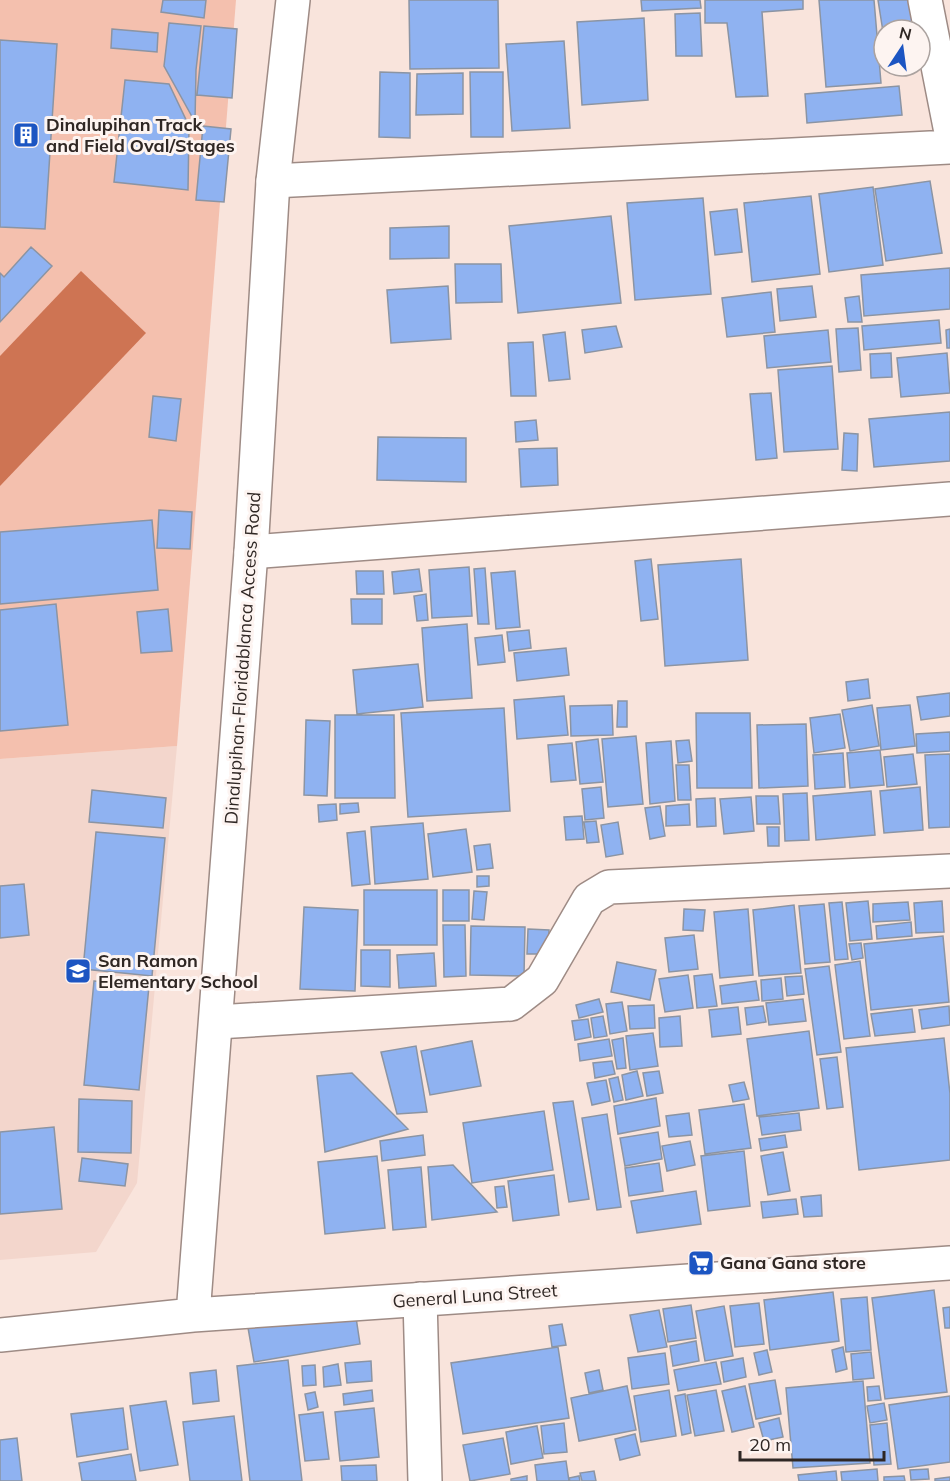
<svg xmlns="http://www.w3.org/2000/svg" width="950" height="1481" font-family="Mulish,sans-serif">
  <rect width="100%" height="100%" fill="#f9e4dc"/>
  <!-- built -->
  <path fill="#f3d6cc" d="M 177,746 L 137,1183 L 96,1252 L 0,1260 L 0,759 Z"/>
  <!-- green -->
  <path fill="#f4c0ae" d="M 0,0 L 236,0 L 177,746 L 0,759 Z"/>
  <!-- water -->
  <path fill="#ce7453" d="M 81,271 L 146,333 L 0,486 L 0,356 Z"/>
  <!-- building -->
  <path fill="#8fb2f1" stroke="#8b94a3" stroke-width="1.5" d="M 163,0 L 206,0 L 204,18 L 161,12 Z
    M 409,0 L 498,0 L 499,68 L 410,69 Z
    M 641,0 L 700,0 L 701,8 L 642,11 Z
    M 705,0 L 803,0 L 803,9 L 762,12 L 768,96 L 736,97 L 727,23 L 705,23 Z
    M 819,0 L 874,0 L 881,83 L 826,87 Z
    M 878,0 L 924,0 L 932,59 L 920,61 L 920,30 L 884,30 L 884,38 Z
    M 700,13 L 702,56 L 676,56 L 675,14 Z
    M 644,18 L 648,100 L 582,105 L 577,22 Z
    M 169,23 L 201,26 L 196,70 L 195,122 L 164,66 Z
    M 204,26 L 237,29 L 232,98 L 197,95 Z
    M 112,29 L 158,33 L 157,52 L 111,48 Z
    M 0,40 L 57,44 L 45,229 L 0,227 Z
    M 564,41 L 570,128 L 512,131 L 506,44 Z
    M 380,72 L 410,73 L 410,138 L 379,137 Z
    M 470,72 L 503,72 L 503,137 L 471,137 Z
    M 463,73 L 463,114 L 416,115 L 417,74 Z
    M 125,80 L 169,84 L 189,126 L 188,190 L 114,182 Z
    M 899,86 L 902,115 L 807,123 L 805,94 Z
    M 203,126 L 231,129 L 224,202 L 196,200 Z
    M 930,181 L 942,253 L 886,261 L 875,189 Z
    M 873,187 L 883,265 L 829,272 L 819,194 Z
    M 811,196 L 820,274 L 752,282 L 744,203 Z
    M 703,198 L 711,294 L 635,300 L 627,203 Z
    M 737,209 L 742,252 L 715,255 L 710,212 Z
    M 611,216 L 621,303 L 518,313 L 509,226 Z
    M 449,226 L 449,258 L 390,259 L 390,228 Z
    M 31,247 L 52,266 L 0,322 L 0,273 L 4,277 Z
    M 455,264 L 501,264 L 502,302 L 456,303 Z
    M 950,268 L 950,309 L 864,316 L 861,275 Z
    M 448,286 L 451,339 L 391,343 L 387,290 Z
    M 812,286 L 816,317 L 780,321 L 777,289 Z
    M 771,292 L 775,332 L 727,337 L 722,298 Z
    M 859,296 L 862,322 L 848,322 L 845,298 Z
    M 939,320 L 941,343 L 864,350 L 862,326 Z
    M 616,326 L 622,347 L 585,353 L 582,330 Z
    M 858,328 L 861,370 L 839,372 L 836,329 Z
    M 950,329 L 950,348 L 947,348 L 946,330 Z
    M 828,330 L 831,362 L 767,368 L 764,336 Z
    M 565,332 L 570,379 L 549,381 L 543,335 Z
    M 533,342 L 536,396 L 511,396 L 508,343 Z
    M 891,353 L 892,377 L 871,378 L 870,354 Z
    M 947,353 L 950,393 L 901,397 L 897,358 Z
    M 832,366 L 838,449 L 784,452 L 778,370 Z
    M 771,393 L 777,458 L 756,460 L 750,394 Z
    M 153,396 L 181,399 L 176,441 L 149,437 Z
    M 950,412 L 950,461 L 874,467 L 869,419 Z
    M 536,420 L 538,440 L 516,442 L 515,422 Z
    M 844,433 L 858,434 L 857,471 L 842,470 Z
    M 378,437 L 466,438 L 466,482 L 377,480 Z
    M 557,448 L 558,485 L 521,487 L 519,449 Z
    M 159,510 L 192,512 L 190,549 L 157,548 Z
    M 152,520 L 158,590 L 0,604 L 0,532 Z
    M 651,559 L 658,619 L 641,621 L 635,561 Z
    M 741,559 L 748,660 L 665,666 L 658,565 Z
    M 469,567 L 472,616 L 432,618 L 429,570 Z
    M 485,568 L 489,624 L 478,624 L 474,569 Z
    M 419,569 L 422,591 L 394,594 L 392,572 Z
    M 356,571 L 383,571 L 384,594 L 357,594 Z
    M 515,571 L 520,627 L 496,629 L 491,573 Z
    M 426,594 L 428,620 L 417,621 L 414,596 Z
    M 351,599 L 382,599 L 382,624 L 352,624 Z
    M 56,604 L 68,725 L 0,731 L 0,610 Z
    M 168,609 L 172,651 L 141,653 L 137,612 Z
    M 467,624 L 472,698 L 427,701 L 422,628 Z
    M 529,630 L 531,648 L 509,651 L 507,632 Z
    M 502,635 L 505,662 L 478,665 L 475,638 Z
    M 566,648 L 569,675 L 517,681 L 514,653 Z
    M 418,664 L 423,707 L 357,714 L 353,670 Z
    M 868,679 L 870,698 L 848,701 L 846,682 Z
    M 950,693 L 950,716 L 921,720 L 917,697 Z
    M 564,696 L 568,735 L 517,739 L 514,700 Z
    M 618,701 L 627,701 L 627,727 L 617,727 Z
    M 612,705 L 613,735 L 571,736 L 570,706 Z
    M 872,705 L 879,746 L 850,751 L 842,710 Z
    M 910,705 L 915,746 L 881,750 L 877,708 Z
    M 504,708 L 510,811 L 408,817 L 401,713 Z
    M 696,713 L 750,713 L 752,788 L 697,788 Z
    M 840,714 L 845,748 L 814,753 L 810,718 Z
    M 335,715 L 394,715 L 395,798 L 335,798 Z
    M 306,720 L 330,721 L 327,796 L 304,795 Z
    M 806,724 L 808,786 L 759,788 L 757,725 Z
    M 950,732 L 950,751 L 917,753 L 916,734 Z
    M 636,736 L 643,804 L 608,807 L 602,739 Z
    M 598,739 L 603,782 L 580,784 L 576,742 Z
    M 689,740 L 692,761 L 678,763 L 676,741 Z
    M 671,741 L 675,801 L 650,804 L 646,743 Z
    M 572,743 L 576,780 L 551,782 L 548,745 Z
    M 880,750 L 884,785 L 850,788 L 847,753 Z
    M 843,753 L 845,787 L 815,789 L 813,755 Z
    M 913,754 L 917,784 L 887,787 L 884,757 Z
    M 950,754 L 950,827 L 929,828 L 925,755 Z
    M 676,765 L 689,765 L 691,800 L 678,800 Z
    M 601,787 L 604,818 L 585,820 L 582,789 Z
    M 920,787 L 923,830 L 884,833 L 880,791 Z
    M 92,790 L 166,798 L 163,828 L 89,822 Z
    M 871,791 L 875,835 L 816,840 L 813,796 Z
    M 807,793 L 809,840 L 785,841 L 783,794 Z
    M 756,796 L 778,796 L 780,824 L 757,824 Z
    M 751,797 L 754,831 L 724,834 L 720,799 Z
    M 715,798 L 716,826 L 697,827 L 696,799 Z
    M 358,803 L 359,812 L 340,814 L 340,804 Z
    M 336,804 L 337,820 L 319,822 L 318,805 Z
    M 689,804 L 690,825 L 666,826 L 666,806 Z
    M 660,806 L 665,836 L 650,839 L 645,808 Z
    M 582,816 L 584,839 L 566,840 L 564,817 Z
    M 596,821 L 599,842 L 587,843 L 584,822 Z
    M 618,822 L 623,854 L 606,857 L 601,825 Z
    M 423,823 L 428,879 L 375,884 L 371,827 Z
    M 767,827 L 779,827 L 779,846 L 768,846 Z
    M 466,829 L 472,872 L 433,877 L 428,834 Z
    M 365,831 L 370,884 L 352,886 L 347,833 Z
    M 96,832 L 165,838 L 152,976 L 83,969 Z
    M 490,844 L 493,868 L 477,870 L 474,846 Z
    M 477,876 L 489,876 L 489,886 L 477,887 Z
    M 24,884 L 29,935 L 0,938 L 0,886 Z
    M 364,890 L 437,890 L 437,945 L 364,945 Z
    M 443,890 L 469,890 L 469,921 L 443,921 Z
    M 474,891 L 487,892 L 484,920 L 472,919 Z
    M 868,901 L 872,939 L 850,941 L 846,903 Z
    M 942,901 L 944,932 L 916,933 L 914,903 Z
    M 842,902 L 848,959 L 835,960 L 829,903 Z
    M 908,902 L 910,920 L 873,922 L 873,904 Z
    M 824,904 L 830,962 L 805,964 L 799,906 Z
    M 794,905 L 801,973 L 759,976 L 753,910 Z
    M 304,907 L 358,910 L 355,991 L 300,989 Z
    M 684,909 L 705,910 L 703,931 L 683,930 Z
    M 748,909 L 753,975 L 720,978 L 714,912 Z
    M 911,922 L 912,936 L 877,939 L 876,926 Z
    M 443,925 L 465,925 L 466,976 L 444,977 Z
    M 471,926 L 525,927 L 524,976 L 470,975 Z
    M 528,929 L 549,930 L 548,954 L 527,954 Z
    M 694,935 L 698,969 L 669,972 L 665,938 Z
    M 943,936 L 949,1002 L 871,1010 L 864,944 Z
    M 861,943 L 863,958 L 852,960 L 849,944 Z
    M 361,950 L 390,950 L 390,987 L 361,986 Z
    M 434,953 L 436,986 L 399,988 L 397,955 Z
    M 860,961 L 870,1036 L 844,1039 L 835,965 Z
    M 617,962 L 656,970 L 650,1000 L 611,992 Z
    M 829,966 L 841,1052 L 817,1055 L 805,969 Z
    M 712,974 L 717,1006 L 697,1008 L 694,976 Z
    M 688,975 L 693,1008 L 665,1012 L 659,979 Z
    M 802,976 L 804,994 L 787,996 L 785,977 Z
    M 781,978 L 783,999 L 762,1001 L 761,980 Z
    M 94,981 L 149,986 L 139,1090 L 84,1085 Z
    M 756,981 L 759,1000 L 722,1004 L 720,986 Z
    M 599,999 L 603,1012 L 579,1018 L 576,1005 Z
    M 803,999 L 806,1021 L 769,1025 L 766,1003 Z
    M 622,1002 L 627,1031 L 610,1034 L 606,1004 Z
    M 654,1005 L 655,1028 L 630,1029 L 628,1006 Z
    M 763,1006 L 766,1022 L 747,1025 L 745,1008 Z
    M 949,1006 L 950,1025 L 922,1029 L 919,1010 Z
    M 738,1007 L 741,1034 L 712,1037 L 709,1010 Z
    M 912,1009 L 915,1032 L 875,1036 L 871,1014 Z
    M 603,1016 L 607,1036 L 594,1038 L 591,1018 Z
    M 680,1016 L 682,1046 L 660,1047 L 659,1018 Z
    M 588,1019 L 591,1037 L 575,1040 L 572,1021 Z
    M 809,1031 L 819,1108 L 757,1116 L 747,1039 Z
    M 653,1033 L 658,1066 L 630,1070 L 626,1036 Z
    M 623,1038 L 626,1068 L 617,1069 L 612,1040 Z
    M 944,1038 L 950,1094 L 950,1160 L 859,1170 L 846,1048 Z
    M 609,1039 L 612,1056 L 580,1061 L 578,1044 Z
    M 472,1041 L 481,1086 L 430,1095 L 421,1051 Z
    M 416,1046 L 427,1112 L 397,1114 L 381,1052 Z
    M 837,1057 L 843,1107 L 827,1109 L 820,1059 Z
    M 612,1061 L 615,1074 L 595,1078 L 593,1063 Z
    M 637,1071 L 643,1096 L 626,1100 L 622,1075 Z
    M 659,1071 L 663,1093 L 647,1096 L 643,1073 Z
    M 352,1073 L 408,1129 L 325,1152 L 317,1076 Z
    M 618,1077 L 623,1100 L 614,1102 L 609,1079 Z
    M 606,1080 L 610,1101 L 592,1105 L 587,1083 Z
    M 744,1082 L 749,1099 L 733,1102 L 729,1085 Z
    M 656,1098 L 660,1126 L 618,1134 L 614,1106 Z
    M 79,1099 L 132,1101 L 131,1153 L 78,1152 Z
    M 573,1101 L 589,1199 L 569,1202 L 553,1103 Z
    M 744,1104 L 751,1148 L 705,1154 L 699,1110 Z
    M 544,1111 L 553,1170 L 472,1183 L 463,1123 Z
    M 689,1113 L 692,1135 L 669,1137 L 666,1116 Z
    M 799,1113 L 801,1130 L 762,1135 L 759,1117 Z
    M 607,1114 L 621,1207 L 597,1210 L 582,1118 Z
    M 54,1127 L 62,1209 L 0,1214 L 0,1132 Z
    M 658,1132 L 662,1159 L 625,1166 L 620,1138 Z
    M 423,1135 L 425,1155 L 382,1161 L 380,1141 Z
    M 785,1135 L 787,1147 L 761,1151 L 759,1139 Z
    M 690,1141 L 695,1165 L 667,1171 L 662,1146 Z
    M 744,1151 L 750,1206 L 708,1211 L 701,1156 Z
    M 783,1152 L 790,1191 L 768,1195 L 761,1156 Z
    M 377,1156 L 385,1228 L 325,1234 L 318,1162 Z
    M 82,1158 L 128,1164 L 125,1186 L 79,1181 Z
    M 659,1163 L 663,1191 L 629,1196 L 625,1168 Z
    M 453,1165 L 497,1212 L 432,1220 L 428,1167 Z
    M 421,1167 L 426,1227 L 393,1230 L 388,1170 Z
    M 554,1175 L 559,1215 L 513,1221 L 508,1181 Z
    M 504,1186 L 507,1207 L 497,1208 L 495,1187 Z
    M 696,1191 L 701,1224 L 637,1233 L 631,1201 Z
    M 821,1195 L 822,1216 L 804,1217 L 801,1197 Z
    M 796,1199 L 798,1214 L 763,1218 L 761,1202 Z
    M 934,1290 L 947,1392 L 885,1399 L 872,1298 Z
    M 833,1292 L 839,1341 L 770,1350 L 764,1300 Z
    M 867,1297 L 871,1350 L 846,1352 L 841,1299 Z
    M 759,1303 L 764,1344 L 735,1347 L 730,1306 Z
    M 354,1304 L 360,1344 L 254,1362 L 247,1322 Z
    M 691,1305 L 696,1338 L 668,1342 L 663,1309 Z
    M 724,1306 L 733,1356 L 705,1361 L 696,1311 Z
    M 950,1307 L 950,1328 L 945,1328 L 943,1308 Z
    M 659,1310 L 667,1347 L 638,1352 L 630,1315 Z
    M 562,1324 L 566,1345 L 552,1347 L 549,1326 Z
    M 696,1341 L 699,1361 L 673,1366 L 670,1346 Z
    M 558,1347 L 569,1418 L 463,1434 L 451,1363 Z
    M 843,1347 L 847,1369 L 836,1372 L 832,1350 Z
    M 767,1350 L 772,1372 L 759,1375 L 754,1353 Z
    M 871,1352 L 874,1378 L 853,1380 L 851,1354 Z
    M 665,1353 L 669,1384 L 632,1389 L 628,1358 Z
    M 743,1358 L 746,1377 L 724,1382 L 721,1362 Z
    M 288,1360 L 302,1481 L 250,1481 L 237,1366 Z
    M 371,1361 L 372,1381 L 347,1383 L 345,1363 Z
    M 716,1362 L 721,1384 L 678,1391 L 674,1370 Z
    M 338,1364 L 341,1385 L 324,1387 L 323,1367 Z
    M 315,1365 L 316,1385 L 303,1386 L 302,1366 Z
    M 216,1370 L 219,1401 L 193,1404 L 190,1373 Z
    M 599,1370 L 603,1390 L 589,1393 L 585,1373 Z
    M 775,1380 L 781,1414 L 756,1419 L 749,1384 Z
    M 863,1381 L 870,1463 L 793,1468 L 786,1388 Z
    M 627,1386 L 636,1430 L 579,1441 L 571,1398 Z
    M 745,1386 L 754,1427 L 732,1432 L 722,1391 Z
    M 879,1386 L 881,1400 L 868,1401 L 867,1387 Z
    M 372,1390 L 373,1401 L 344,1405 L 343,1394 Z
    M 669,1390 L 676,1436 L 641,1442 L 634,1396 Z
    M 716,1390 L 724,1431 L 695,1436 L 687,1395 Z
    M 315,1392 L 318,1407 L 308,1410 L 305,1394 Z
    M 685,1394 L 691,1433 L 682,1435 L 675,1396 Z
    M 950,1396 L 950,1462 L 898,1469 L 889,1405 Z
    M 166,1401 L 178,1465 L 140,1471 L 130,1406 Z
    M 884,1403 L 887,1420 L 870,1423 L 867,1406 Z
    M 123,1408 L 128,1449 L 77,1457 L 71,1414 Z
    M 374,1408 L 379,1457 L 340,1461 L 335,1412 Z
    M 323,1412 L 329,1459 L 305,1461 L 299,1415 Z
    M 234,1416 L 242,1481 L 190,1481 L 183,1422 Z
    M 779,1418 L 783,1437 L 764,1441 L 759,1423 Z
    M 564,1423 L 567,1452 L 544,1454 L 541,1426 Z
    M 887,1423 L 891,1464 L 874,1465 L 870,1425 Z
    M 537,1426 L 543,1458 L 511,1464 L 506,1432 Z
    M 635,1434 L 640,1455 L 620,1460 L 615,1439 Z
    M 17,1438 L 22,1481 L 0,1481 L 0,1440 Z
    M 503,1438 L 510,1474 L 470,1481 L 463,1445 Z
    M 131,1454 L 136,1481 L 82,1481 L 79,1463 Z
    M 566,1461 L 569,1481 L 537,1481 L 535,1465 Z
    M 376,1465 L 377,1481 L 342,1481 L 341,1466 Z
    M 877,1469 L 878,1481 L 842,1481 L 841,1472 Z
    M 928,1469 L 929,1479 L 911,1480 L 910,1470 Z
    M 594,1471 L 596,1481 L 582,1481 L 580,1473 Z
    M 836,1471 L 837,1481 L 799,1481 L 798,1475 Z
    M 527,1476 L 527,1481 L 511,1481 L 511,1479 Z
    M 579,1476 L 580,1481 L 570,1481 L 569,1478 Z
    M 904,1476 L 905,1481 L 884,1481 L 884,1477 Z
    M 950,1477 L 950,1481 L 935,1481 L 935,1479 Z"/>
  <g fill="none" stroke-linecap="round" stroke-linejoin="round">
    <defs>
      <path id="minor" d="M 925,0 L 950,127
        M 273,181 L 950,147
        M 251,552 L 950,499
        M 217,1022 L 511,1004 L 542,980 L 589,899 L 609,887 L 950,871
        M 420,1299 L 425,1481"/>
      <path id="major" d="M 193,1315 L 251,552 L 273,181 L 293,0
        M 0,1335 L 193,1315 L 950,1263"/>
    </defs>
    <!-- minor casing -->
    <use href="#minor" stroke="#9e8b85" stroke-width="36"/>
    <!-- major casing -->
    <use href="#major" stroke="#9e8b85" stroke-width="36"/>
    <!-- minor -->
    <use href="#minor" stroke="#fff" stroke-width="33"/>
    <!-- major -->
    <use href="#major" stroke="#fff" stroke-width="33"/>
  </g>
  <!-- icons -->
  <defs>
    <symbol id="building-square" viewBox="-11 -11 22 22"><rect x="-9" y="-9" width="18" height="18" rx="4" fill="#1c55c2" stroke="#fdf4f1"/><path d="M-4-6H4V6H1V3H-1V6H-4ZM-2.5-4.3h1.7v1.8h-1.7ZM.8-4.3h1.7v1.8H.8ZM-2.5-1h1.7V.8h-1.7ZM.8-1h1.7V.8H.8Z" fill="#fff"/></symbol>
    <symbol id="school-square" viewBox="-11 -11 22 22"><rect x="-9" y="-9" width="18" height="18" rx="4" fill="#1c55c2" stroke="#fdf4f1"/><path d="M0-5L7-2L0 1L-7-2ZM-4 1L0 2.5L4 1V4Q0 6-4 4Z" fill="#fff"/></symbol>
    <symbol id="supermarket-square" viewBox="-11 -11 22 22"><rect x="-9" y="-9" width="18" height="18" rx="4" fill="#1c55c2" stroke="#fdf4f1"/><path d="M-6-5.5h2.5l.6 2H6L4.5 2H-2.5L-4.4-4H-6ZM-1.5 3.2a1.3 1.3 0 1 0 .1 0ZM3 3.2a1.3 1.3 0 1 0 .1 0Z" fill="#fff"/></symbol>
  </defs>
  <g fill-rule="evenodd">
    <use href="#building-square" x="11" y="120" width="30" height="30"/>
    <use href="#school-square" x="63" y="956" width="30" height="30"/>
    <use href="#supermarket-square" x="686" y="1248" width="30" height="30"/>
  </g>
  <g text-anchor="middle" stroke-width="6" stroke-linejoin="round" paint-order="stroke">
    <!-- poi labels -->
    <g font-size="18" font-weight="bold" fill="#2f2724" stroke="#fdf4f1" text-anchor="start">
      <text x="46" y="131">Dinalupihan Track<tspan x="46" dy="21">and Field Oval/Stages</tspan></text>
      <text x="98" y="967">San Ramon<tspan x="98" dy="21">Elementary School</tspan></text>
      <text x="720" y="1269">Gana Gana store</text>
    </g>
    <!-- street labels -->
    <g font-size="18" fill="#2f2724" stroke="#fdf4f1">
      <text transform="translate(243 658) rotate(-86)" y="6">Dinalupihan-Floridablanca Access Road</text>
      <text transform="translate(475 1296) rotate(-4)" y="6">General Luna Street</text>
    </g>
  </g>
  <!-- north arrow -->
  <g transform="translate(902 48) rotate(13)"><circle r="28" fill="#fdf4f1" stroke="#aba29f" stroke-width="1.5"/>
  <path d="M0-4.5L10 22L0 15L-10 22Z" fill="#1c55c2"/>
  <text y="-9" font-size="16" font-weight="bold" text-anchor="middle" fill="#2f2724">N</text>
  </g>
  <!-- scale -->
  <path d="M740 1451v9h144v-9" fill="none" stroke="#2f2724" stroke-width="3"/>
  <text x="749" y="1451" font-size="18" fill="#2f2724" stroke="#fdf4f1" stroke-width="4.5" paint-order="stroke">20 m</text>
</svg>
